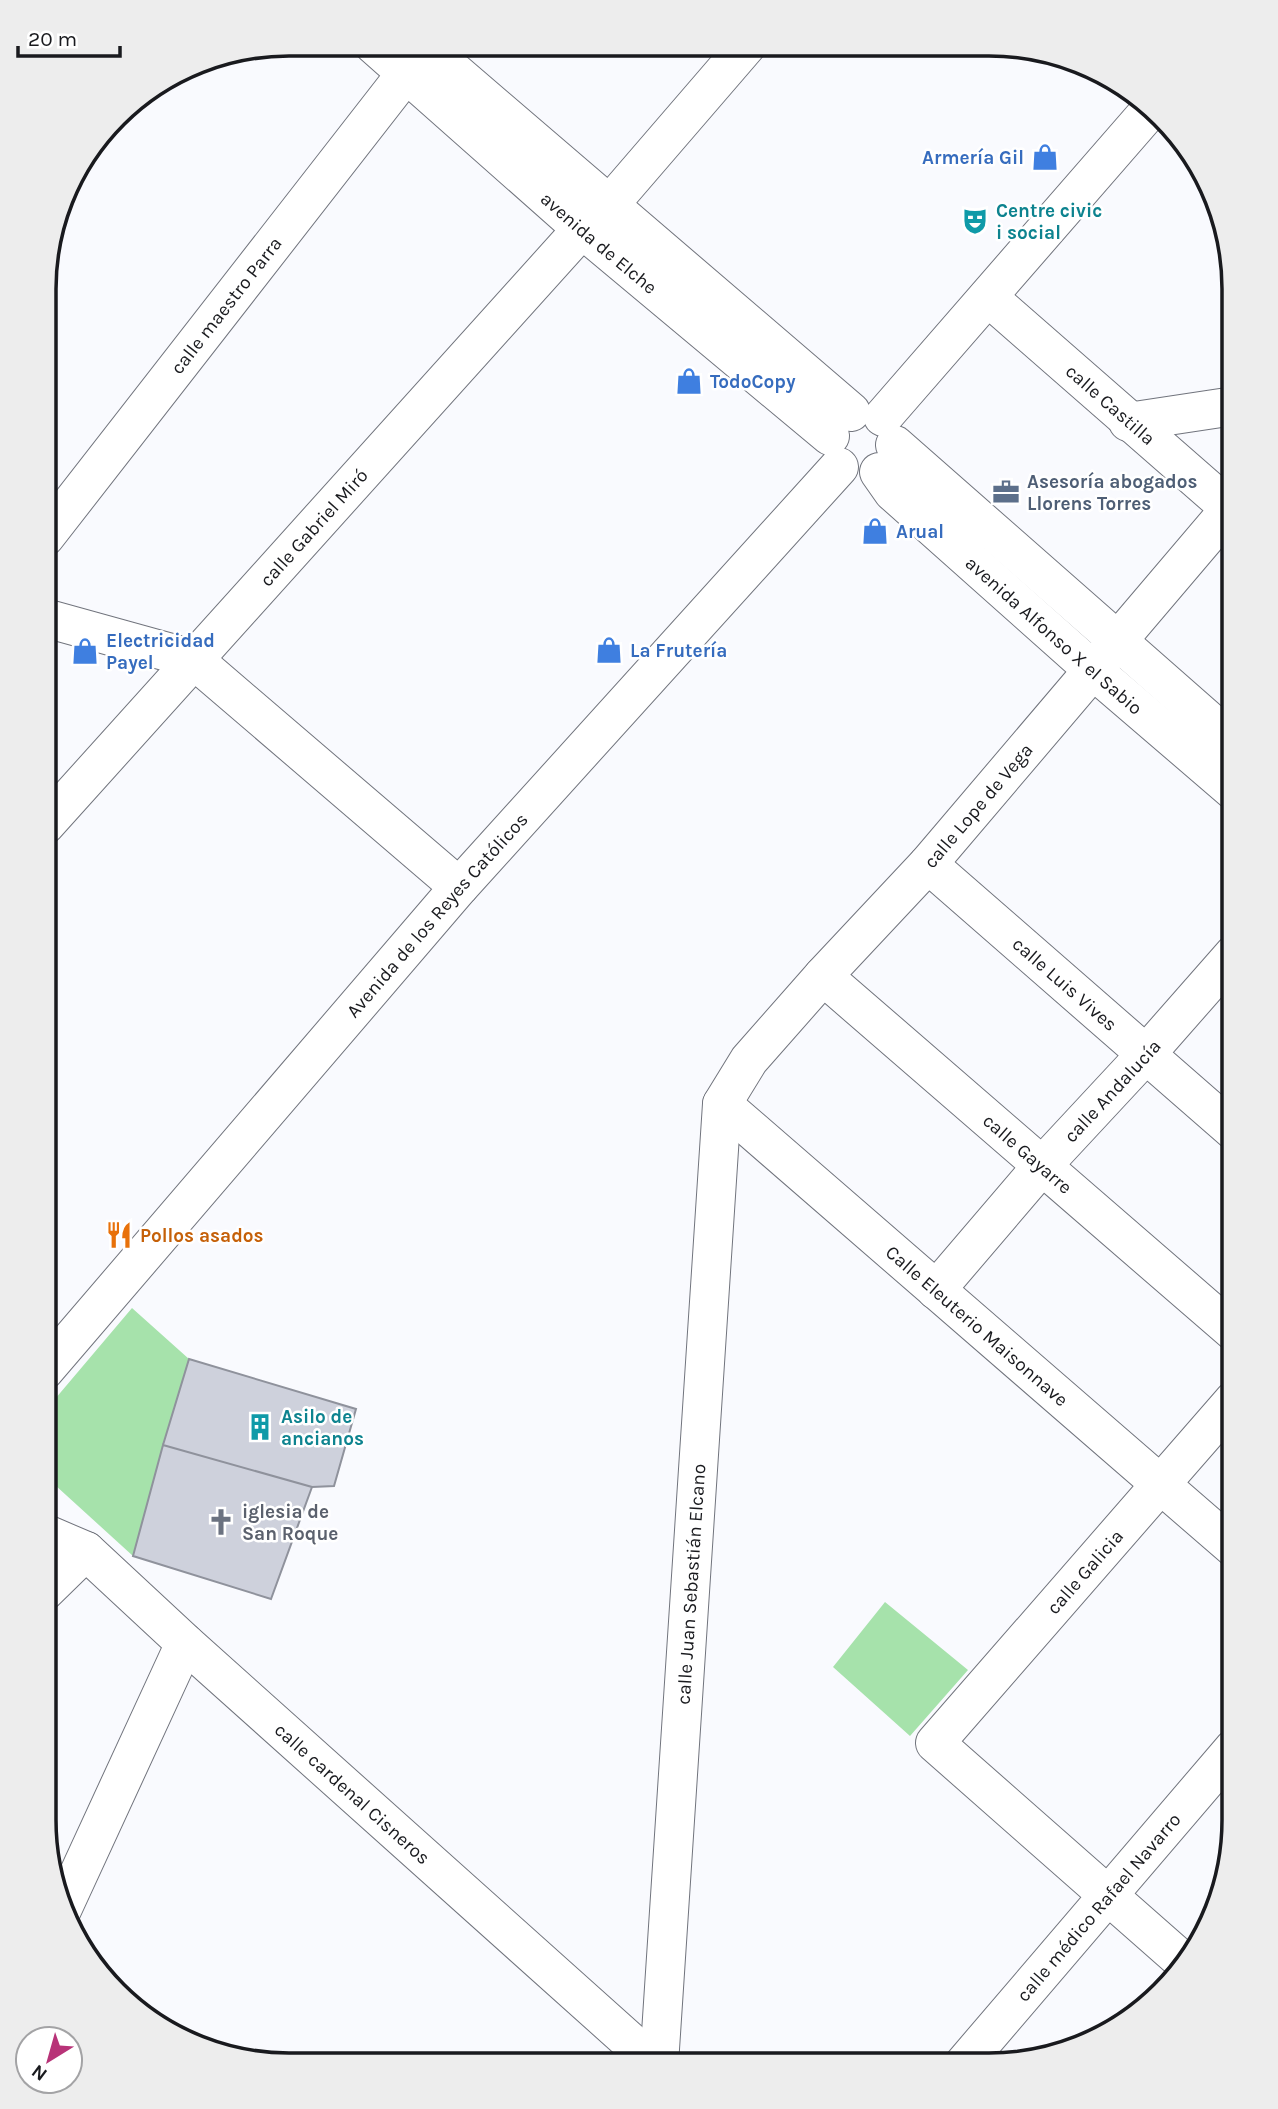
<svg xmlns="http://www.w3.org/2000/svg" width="1278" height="2109" font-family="Karla,sans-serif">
  <rect width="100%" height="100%" fill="#f9fafe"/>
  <!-- green -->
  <path fill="#a6e2ab" d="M 132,1308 L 189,1359 L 133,1556 L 44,1475 L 44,1412 Z
    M 885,1602 L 968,1670 L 910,1736 L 833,1667 Z"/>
  <!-- building -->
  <path fill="#ced1dc" stroke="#8f929c" stroke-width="2" d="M 189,1359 L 356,1409 L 334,1486 L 312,1487 L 163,1445 Z
    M 163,1445 L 312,1487 L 271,1599 L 133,1556 Z"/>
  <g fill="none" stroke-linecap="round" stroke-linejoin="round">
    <defs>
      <g id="minor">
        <path id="s1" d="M 373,44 L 582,229 L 830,436"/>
        <path d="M 422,44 L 851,412"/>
        <path d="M 610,204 L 747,45"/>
        <path id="s2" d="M 988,297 L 1234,512"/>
        <path d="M 883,417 L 1150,110"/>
        <path d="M 1128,422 L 1234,406"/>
        <path d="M 895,445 L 1234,743"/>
        <path id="s3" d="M 879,472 L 893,492 L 1093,670 L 1234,791"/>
        <path id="s4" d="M 45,537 L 429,44"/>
        <path d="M 45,618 L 193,659 L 459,887"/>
        <path id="s5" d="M 45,825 L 582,229"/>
        <path id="s6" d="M 928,864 L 1234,1131"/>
        <path id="s7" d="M 823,976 L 1234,1332"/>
        <path id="s8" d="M 722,1104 L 1234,1548"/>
        <path id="s9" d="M 936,1290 L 1041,1167 L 1147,1053 L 1234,954"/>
        <path id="s10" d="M 44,1371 L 459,887 L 839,467"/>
        <path id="s11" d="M 44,1533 L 86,1551 L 185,1643 L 655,2064"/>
        <path d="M 44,1592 L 86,1551"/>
        <path d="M 62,1910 L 185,1643"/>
        <path id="s12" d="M 1186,1964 L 935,1743 L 1234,1400"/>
        <path id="s13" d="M 659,2064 L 722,1104 L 749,1060 L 823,976 L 928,864 L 1234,504"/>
        <path id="s14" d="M 963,2065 L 1234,1748"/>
      </g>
    </defs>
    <!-- minor casing -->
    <use href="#minor" stroke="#71747d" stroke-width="40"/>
    <!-- minor -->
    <use href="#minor" stroke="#fff" stroke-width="38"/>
  </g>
  <!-- icons -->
  <defs>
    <symbol id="shop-bare" viewBox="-9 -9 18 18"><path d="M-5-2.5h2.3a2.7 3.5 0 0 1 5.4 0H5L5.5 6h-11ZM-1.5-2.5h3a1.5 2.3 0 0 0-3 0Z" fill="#3f7fe0" stroke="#fff" stroke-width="2.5" paint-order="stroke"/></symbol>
    <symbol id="theatre-bare" viewBox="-9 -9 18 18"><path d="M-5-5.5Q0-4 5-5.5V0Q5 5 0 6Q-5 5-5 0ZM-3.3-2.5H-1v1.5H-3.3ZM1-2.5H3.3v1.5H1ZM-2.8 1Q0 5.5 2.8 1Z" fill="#0f9aa8" stroke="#fff" stroke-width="2.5" paint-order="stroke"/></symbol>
    <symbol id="office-bare" viewBox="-9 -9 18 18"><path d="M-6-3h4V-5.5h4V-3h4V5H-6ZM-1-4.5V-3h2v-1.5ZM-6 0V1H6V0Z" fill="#5c6f8a" stroke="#fff" stroke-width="2.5" paint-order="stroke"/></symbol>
    <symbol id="restaurant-bare" viewBox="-9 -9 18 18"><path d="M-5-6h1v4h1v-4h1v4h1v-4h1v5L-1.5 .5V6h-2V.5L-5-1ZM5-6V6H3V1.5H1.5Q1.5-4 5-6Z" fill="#e8710a" stroke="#fff" stroke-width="2.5" paint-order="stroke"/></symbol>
    <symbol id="building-bare" viewBox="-9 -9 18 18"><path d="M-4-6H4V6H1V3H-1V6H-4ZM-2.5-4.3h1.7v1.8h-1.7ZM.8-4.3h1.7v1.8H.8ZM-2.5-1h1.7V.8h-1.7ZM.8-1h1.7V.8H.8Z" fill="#0f9aa8" stroke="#fff" stroke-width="2.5" paint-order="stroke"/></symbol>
    <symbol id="church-bare" viewBox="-9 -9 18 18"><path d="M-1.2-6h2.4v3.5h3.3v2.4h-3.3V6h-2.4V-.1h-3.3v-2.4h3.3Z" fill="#6b7280" stroke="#fff" stroke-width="2.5" paint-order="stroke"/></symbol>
  </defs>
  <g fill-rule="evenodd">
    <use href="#shop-bare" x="1026" y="138" width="38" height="38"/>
    <use href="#theatre-bare" x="956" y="202" width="38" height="38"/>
    <use href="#shop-bare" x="670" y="362" width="38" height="38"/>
    <use href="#office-bare" x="987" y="473" width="38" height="38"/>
    <use href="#shop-bare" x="856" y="512" width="38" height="38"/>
    <use href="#shop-bare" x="590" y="631" width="38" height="38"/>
    <use href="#shop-bare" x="66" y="632" width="38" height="38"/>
    <use href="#restaurant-bare" x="100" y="1216" width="38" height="38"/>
    <use href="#building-bare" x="241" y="1408" width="38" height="38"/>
    <use href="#church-bare" x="202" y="1503" width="38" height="38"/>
  </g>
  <g text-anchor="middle" stroke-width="5" stroke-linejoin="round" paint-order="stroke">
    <!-- shop labels -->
    <g font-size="19" font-weight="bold" fill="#366cbe" stroke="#fff" text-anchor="start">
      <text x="1024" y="164" text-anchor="end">Armería Gil</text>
      <text x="710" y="388">TodoCopy</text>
      <text x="896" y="538">Arual</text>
      <text x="106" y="647">Electricidad<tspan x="106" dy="22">Payel</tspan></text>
      <text x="630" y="657">La Frutería</text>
    </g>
    <!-- culture labels -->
    <g font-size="19" font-weight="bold" fill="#0d838f" stroke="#fff" text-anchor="start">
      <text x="996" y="217">Centre civic<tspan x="996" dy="22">i social</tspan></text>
      <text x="281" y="1423">Asilo de<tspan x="281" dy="22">ancianos</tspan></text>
    </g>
    <!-- street labels -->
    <g font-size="19" fill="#191a1e" stroke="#fff">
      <text dy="7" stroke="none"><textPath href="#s1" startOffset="301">avenida de Elche</textPath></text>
      <text dy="7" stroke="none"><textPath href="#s4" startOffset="294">calle maestro Parra</textPath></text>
      <text dy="7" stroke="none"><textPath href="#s2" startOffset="163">calle Castilla</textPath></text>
      <text dy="7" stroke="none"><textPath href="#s5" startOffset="401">calle Gabriel Miró</textPath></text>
      <text dy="7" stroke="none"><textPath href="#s3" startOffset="240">avenida Alfonso X el Sabio</textPath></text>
      <text dy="7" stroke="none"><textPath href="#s13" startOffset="1356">calle Lope de Vega</textPath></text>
      <text dy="7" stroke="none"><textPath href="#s10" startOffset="602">Avenida de los Reyes Católicos</textPath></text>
      <text dy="7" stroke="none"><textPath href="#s6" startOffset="182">calle Luis Vives</textPath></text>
      <text dy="7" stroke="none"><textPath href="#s9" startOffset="266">calle Andalucía</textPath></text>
      <text dy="7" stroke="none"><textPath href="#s7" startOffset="271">calle Gayarre</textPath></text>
      <text dy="7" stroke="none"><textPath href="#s8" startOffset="338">Calle Eleuterio Maisonnave</textPath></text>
      <text dy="7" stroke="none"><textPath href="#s12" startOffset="562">calle Galicia</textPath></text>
      <text dy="7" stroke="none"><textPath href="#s13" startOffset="481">calle Juan Sebastián Elcano</textPath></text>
      <text dy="7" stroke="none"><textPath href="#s11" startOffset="406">calle cardenal Cisneros</textPath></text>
      <text dy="7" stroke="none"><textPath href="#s14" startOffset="208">calle médico Rafael Navarro</textPath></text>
    </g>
    <!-- service labels -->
    <g font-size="19" font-weight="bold" fill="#4e5e75" stroke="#fff" text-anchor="start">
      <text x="1027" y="488">Asesoría abogados<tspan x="1027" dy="22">Llorens Torres</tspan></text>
    </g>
    <!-- food labels -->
    <g font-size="19" font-weight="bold" fill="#c56008" stroke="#fff" text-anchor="start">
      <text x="140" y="1242">Pollos asados</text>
    </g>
    <!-- worship labels -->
    <g font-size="19" font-weight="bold" fill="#5b616d" stroke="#fff" text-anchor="start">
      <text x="242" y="1518">iglesia de<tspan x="242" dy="22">San Roque</tspan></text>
    </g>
  </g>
  <!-- crop -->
  <path d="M0 0H1278V2109H0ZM289 56H989A233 233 0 0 1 1222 289V1820A233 233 0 0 1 989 2053H289A233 233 0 0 1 56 1820V289A233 233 0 0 1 289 56Z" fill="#ededed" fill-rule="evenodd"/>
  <path fill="none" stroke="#191a1e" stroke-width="3.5" d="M289 56H989A233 233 0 0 1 1222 289V1820A233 233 0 0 1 989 2053H289A233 233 0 0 1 56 1820V289A233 233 0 0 1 289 56Z"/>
  <!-- north arrow -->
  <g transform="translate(49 2060) rotate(217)"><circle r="33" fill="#ffffff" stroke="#a3a3a5" stroke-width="2"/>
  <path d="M0-5L12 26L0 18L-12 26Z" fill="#b83378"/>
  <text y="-10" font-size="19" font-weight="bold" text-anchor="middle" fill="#191a1e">N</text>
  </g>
  <!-- scale -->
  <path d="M18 46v10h102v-10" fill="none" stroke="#191a1e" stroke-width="3.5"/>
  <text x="28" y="46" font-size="21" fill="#191a1e" stroke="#ffffff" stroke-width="5" paint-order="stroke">20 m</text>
</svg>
